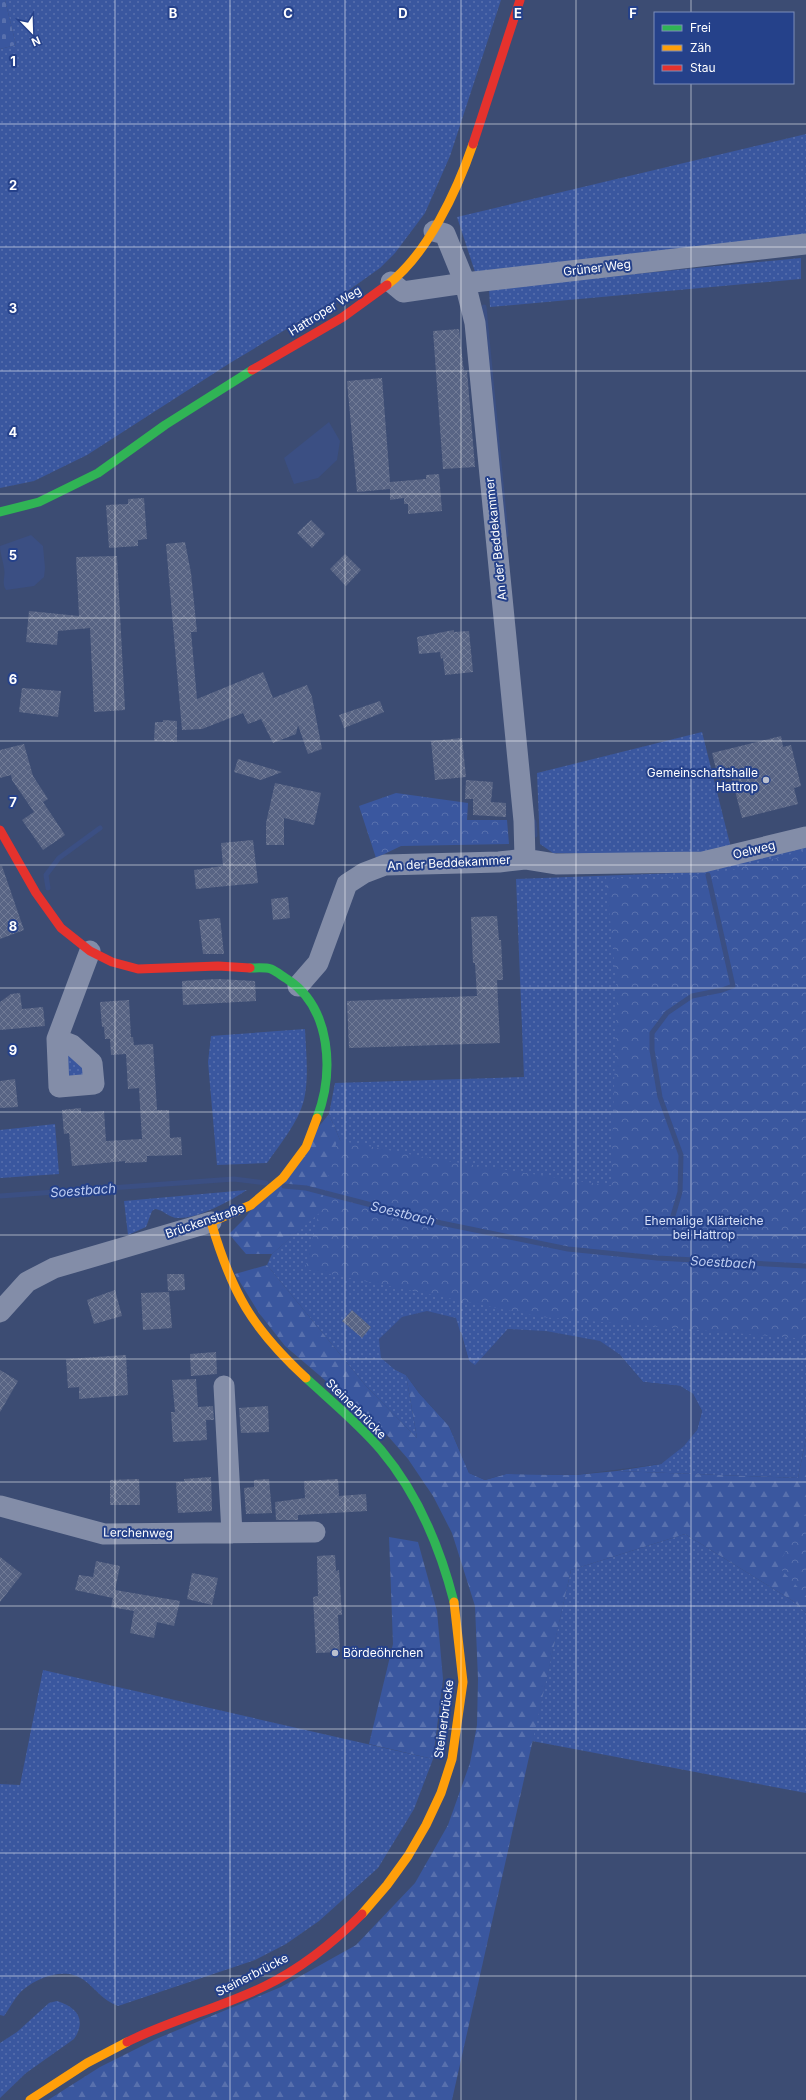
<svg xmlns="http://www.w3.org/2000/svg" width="806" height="2100" font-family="Inter,sans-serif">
  <defs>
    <pattern id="grass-dots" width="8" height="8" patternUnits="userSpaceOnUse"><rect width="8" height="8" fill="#3a579f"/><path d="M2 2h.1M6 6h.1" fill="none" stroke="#5870ad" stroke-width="1.8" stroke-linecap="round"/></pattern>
    <pattern id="forest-firs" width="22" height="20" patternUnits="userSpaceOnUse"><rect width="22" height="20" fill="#3a579f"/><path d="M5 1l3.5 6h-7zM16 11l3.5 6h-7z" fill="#5870ad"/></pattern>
    <pattern id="cemetery-stones" width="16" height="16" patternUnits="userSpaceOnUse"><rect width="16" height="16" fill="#3a579f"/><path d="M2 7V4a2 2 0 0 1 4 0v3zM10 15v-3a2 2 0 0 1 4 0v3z" fill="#5870ad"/></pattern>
    <pattern id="park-crowns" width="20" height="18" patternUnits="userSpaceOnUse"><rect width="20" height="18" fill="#3a579f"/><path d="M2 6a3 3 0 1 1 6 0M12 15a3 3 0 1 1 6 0" fill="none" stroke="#5870ad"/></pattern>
    <pattern id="building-cross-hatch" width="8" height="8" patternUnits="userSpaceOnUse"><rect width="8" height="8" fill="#586484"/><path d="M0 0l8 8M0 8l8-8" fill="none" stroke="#717b96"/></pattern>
  </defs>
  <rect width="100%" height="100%" fill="#3c4c73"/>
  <!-- grass -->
  <path fill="url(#grass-dots)" d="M 5,0 L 501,0 L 450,156 L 425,213 L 395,253 L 380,268 L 335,300 L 230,363 L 87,455 L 34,481 L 0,488 L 0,49 L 16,45 Z
    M 806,134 L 806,235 L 476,275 L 457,217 Z
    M 801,258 L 801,279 L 490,307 L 489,288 Z
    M 702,732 L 731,848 L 700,856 L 553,853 L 540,844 L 537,773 Z
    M 806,847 L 806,1238 L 343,1147 L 329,1114 L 335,1083 L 524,1077 L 516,879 L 703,872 Z
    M 305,1029 C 306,1052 309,1077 304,1100 C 298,1123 280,1144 267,1163 L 217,1165 L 208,1062 L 211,1036 Z
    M 64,1054 L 71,1054 L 85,1067 L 86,1077 L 72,1079 L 66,1072 Z
    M 55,1124 L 59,1174 L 0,1178 L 0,1130 Z
    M 247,1190 C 230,1201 198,1219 178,1218 C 169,1218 164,1210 155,1209 L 152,1211 L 146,1227 L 128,1235 L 124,1201 Z
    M 324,1208 L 806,1318 L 806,1438 L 798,1478 L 617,1471 L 661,1464 L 697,1430 L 702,1411 L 693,1394 L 680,1386 L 643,1382 L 619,1354 L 508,1329 L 475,1366 L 469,1361 L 461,1332 L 394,1369 L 406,1375 L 417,1438 L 366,1386 L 267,1265 L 272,1254 Z
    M 685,1534 L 793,1601 L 806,1613 L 806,1793 L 532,1741 L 571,1570 Z
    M 43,1670 L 433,1759 L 414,1809 L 378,1868 L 319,1921 L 286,1944 L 255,1960 L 118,2006 C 102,2000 97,1990 84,1980 C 66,1967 40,1976 24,1989 C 16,1995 10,2008 4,2016 L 0,2015 L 0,1784 L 20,1785 Z
    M 57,2001 C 77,2007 87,2020 74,2039 L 26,2073 L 0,2098 L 0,2043 L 17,2032 L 49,2003 Z"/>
  <!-- forest -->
  <path fill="url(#forest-firs)" d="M 329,1114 L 343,1147 L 324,1209 L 272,1254 L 246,1254 L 229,1234 L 243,1220 Z
    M 267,1265 L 366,1386 L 417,1438 L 406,1375 L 419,1393 L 449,1426 L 469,1473 L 485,1480 L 506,1474 L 575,1475 L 617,1471 L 798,1478 L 806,1438 L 806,1613 L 793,1601 L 685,1534 L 571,1570 L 452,2100 L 48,2100 L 100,2067 L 156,2039 L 281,1987 L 356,1945 L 415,1883 L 448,1825 L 470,1763 L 477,1725 L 478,1679 L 475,1606 L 452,1533 L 433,1496 L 408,1459 L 380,1427 L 285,1346 L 259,1313 L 235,1274 Z
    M 389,1537 L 418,1542 L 437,1611 L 443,1679 L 433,1759 L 369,1744 L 393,1644 Z"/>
  <!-- cemetery -->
  <path fill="url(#cemetery-stones)" d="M 0,0 L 5,0 L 16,45 L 0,49 Z"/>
  <!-- park -->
  <path fill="url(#park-crowns)" d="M 396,793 L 468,803 L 467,820 L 507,820 L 509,844 L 401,846 L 376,858 L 359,806 Z
    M 806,850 L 806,1339 L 541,1317 L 305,1269 L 337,1140 L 434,1159 L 611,1186 L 617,992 L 606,877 L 652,880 L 732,870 Z
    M 806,1512 L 806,1596 L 778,1566 Z"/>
  <!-- water -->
  <path fill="#3b4f83" d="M 329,422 L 340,441 L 337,460 L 318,478 L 294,484 L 284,458 Z
    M 31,535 L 43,546 L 45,568 L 44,577 L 34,586 L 6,590 C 1,582 6,577 4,568 C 3,560 0,554 0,546 Z
    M 427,1311 L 456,1318 L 469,1361 L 475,1365 L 508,1329 L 546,1331 L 600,1341 L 619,1354 L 643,1382 L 680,1386 L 693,1394 L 702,1411 L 697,1430 L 684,1446 L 661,1464 L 575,1475 L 506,1474 L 485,1480 L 469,1473 L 449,1426 L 419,1393 L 406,1375 L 394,1369 L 381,1358 L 379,1339 L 402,1317 Z"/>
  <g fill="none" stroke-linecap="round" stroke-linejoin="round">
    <!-- stream -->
    <path stroke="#3b4f83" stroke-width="5" d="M 484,307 L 506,535
      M 534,822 L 535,835
      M 48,888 L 46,875 L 59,858 L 100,828
      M 284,1186 L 306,1188 L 441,1223 L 568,1249 L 657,1258 L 806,1266
      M 0,1196 L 234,1179 L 266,1183
      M 672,1219 L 680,1192 L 681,1155 L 660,1097 L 652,1050 L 652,1033 L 667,1013 L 692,996 L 722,990 L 733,986 L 708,875"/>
  </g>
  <!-- building -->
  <path fill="url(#building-cross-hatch)" d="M 459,329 L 464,372 L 467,371 L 475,467 L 443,469 L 433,331 Z
    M 382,378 L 390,482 L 426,479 L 426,475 L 439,474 L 442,511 L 408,514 L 408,504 L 404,504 L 404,498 L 390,500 L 390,489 L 357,492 L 347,381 Z
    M 144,498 L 147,539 L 138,540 L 138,546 L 109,548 L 106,505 L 128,504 L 128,499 Z
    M 311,520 L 325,534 L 312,548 L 297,533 Z
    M 185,542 L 191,573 L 197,632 L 191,632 L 197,699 L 263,672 L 273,698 L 307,685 L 312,697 L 322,749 L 308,754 L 298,725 L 296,734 L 273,743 L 261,719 L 248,724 L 243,713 L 202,729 L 182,730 L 166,544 Z
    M 345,554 L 361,570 L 346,586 L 330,569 Z
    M 117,556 L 125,710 L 94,712 L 90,628 L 58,631 L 57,645 L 26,642 L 29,611 L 79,616 L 76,557 Z
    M 454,630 L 454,632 L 469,631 L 473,672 L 445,675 L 443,658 L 441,659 L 440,652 L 419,654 L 417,637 Z
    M 22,688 L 61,691 L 58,717 L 19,712 Z
    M 380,701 L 384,712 L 344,728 L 339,715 Z
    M 163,720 L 177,721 L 177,742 L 154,741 L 155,722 L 163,722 Z
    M 781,736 L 783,747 L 791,745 L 801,786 L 794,788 L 798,804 L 742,818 L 729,767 L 717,773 L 712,753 Z
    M 462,738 L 466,777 L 435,780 L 431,741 Z
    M 24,744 L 33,776 L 48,799 L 43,802 L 65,835 L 43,850 L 22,820 L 34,812 L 12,780 L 11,775 L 0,778 L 0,750 Z
    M 238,759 L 282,772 L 261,780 L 234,772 Z
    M 466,780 L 493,782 L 491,802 L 506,803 L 506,817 L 473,815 L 473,799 L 465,799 Z
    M 275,783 L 321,793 L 314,825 L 284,818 L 284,845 L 266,845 L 266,823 Z
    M 253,840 L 258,883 L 196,889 L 194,870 L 223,866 L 221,843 Z
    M 0,866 L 2,866 L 24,930 L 0,939 Z
    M 288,897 L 290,918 L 273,920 L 271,899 Z
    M 497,916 L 499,940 L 501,940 L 503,980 L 497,980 L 500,1043 L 349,1048 L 347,1001 L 477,996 L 475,963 L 473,963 L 471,917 Z
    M 220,918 L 224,954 L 203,954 L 199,920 Z
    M 218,979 L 255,981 L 256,1001 L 183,1005 L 182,981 Z
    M 20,993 L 22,1009 L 43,1007 L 45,1026 L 0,1030 L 0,1002 L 11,994 Z
    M 129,1000 L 131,1037 L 133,1037 L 134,1045 L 153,1044 L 157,1110 L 169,1110 L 170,1138 L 181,1137 L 182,1155 L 147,1156 L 147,1162 L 125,1163 L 125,1161 L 72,1166 L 69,1133 L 64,1134 L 62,1110 L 81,1108 L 81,1113 L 104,1111 L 106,1141 L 142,1139 L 139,1088 L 128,1089 L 126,1054 L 111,1055 L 110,1039 L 105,1039 L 104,1027 L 102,1027 L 100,1002 Z
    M 15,1079 L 18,1107 L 0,1108 L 0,1081 Z
    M 167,1274 L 184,1274 L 185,1290 L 168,1291 Z
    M 115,1290 L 122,1316 L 94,1324 L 87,1300 Z
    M 169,1292 L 172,1328 L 143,1330 L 141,1293 Z
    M 352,1310 L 371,1327 L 362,1338 L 342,1321 Z
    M 216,1352 L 217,1374 L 191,1376 L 190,1354 Z
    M 126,1355 L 128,1395 L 79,1399 L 79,1387 L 68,1388 L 66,1359 Z
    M 0,1370 L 18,1381 L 0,1412 Z
    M 196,1379 L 198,1407 L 213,1406 L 214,1420 L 206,1420 L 207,1440 L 173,1442 L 171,1412 L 175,1412 L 172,1380 Z
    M 268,1406 L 269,1432 L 241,1433 L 239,1408 Z
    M 211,1477 L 212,1511 L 178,1513 L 176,1482 L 185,1482 L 184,1479 Z
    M 139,1479 L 140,1505 L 110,1505 L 110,1480 Z
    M 269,1479 L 272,1513 L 246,1514 L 244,1488 L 254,1487 L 254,1480 Z
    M 338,1479 L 339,1496 L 366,1494 L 367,1511 L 298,1515 L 298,1520 L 276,1520 L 275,1502 L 305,1498 L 304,1481 Z
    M 335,1555 L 336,1571 L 339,1570 L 342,1615 L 338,1615 L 340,1652 L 316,1653 L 313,1597 L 318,1596 L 317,1556 Z
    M 0,1557 L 22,1574 L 0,1602 Z
    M 96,1561 L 120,1566 L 115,1590 L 180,1601 L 174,1626 L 157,1622 L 154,1638 L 130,1633 L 134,1611 L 111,1607 L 113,1598 L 75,1590 L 79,1575 L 93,1577 Z
    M 192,1573 L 218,1578 L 212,1605 L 187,1599 Z"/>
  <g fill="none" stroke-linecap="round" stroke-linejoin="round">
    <!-- street -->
    <path stroke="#838da8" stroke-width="21" d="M 434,231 L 445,234 L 465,283 L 475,323 L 524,821 L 525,859
      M 391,282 L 403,292 L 465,283 L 806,244
      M 298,986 L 318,963 L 347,884 L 364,873 L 385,865 L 499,862 L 525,859 L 556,864 L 703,862 L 806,837
      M 57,1039 L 72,1045 L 92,1063 L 94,1084 L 59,1087 L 57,1039 L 90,951
      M 0,1312 L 27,1282 L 54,1268 L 211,1222
      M 224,1386 L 232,1533
      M 0,1506 L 104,1534 L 315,1532"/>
    <!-- fast -->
    <path stroke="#30b455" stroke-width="9" d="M 0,512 L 39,502 L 98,473 L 165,425 L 252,370
      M 250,968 C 256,968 265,967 271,969 C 276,971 282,976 287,979 C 332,1008 334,1073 317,1118
      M 306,1378 C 331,1401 359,1424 381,1450 C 418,1494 440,1547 454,1602"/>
    <!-- slow -->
    <path stroke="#ff9f0a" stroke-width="9" d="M 387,285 C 427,255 457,191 473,144
      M 306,1378 C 251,1327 232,1293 211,1222 L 251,1205 L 283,1178 L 306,1147 L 317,1118
      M 362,1914 L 387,1885 L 408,1856 L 426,1825 L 441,1793 L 452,1759 L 463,1682 L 454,1602
      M 30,2100 L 87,2063 L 127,2042"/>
    <!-- jam -->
    <path stroke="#e5322d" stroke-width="9" d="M 473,144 L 520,0
      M 252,370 L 343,317 L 387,285
      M 0,830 L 36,893 L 61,928 L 90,951 L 112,962 L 138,969 L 218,966 L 250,968
      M 127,2042 C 171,2020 220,2008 265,1986 C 302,1968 333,1943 362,1914"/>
  </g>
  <!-- grid -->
  <path fill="none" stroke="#fff" stroke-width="1" stroke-opacity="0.55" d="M 115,0 L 115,2100M 230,0 L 230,2100M 345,0 L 345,2100M 461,0 L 461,2100M 576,0 L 576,2100M 691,0 L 691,13M 691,83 L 691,2100M 0,124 L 806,124M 0,247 L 806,247M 0,371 L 806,371M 0,494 L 806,494M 0,618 L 806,618M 0,741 L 806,741M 0,865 L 806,865M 0,988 L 806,988M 0,1112 L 806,1112M 0,1235 L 806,1235M 0,1359 L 806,1359M 0,1482 L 806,1482M 0,1606 L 806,1606M 0,1729 L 806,1729M 0,1853 L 806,1853M 0,1976 L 806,1976"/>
  <!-- markers -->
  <g fill="#bbc0ce" stroke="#25418a" stroke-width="1.5">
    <circle cx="766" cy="780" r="4"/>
    <circle cx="335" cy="1653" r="4"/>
  </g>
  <g text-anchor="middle" stroke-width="4" stroke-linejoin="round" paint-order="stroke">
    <!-- street labels -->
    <g font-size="12" fill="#fff" stroke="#25418a">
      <text transform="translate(597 268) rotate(-7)" y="4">Grüner Weg</text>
      <text transform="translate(325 311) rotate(-32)" y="4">Hattroper Weg</text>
      <text transform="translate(496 539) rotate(-96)" y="4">An der Beddekammer</text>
      <text transform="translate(754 850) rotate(-14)" y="4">Oelweg</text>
      <text transform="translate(449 863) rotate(-3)" y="4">An der Beddekammer</text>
      <text transform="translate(205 1221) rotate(-19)" y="4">Brückenstraße</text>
      <text transform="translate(356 1409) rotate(45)" y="4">Steinerbrücke</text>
      <text transform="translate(138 1533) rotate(1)" y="4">Lerchenweg</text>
      <text transform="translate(444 1719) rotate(-82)" y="4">Steinerbrücke</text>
      <text transform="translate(252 1975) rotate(-27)" y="4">Steinerbrücke</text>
    </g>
    <!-- poi labels -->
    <g font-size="12" fill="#fff" stroke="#25418a" text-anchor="end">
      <text x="758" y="777">Gemeinschaftshalle<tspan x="758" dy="14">Hattrop</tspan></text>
      <text x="343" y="1657" text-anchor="start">Bördeöhrchen</text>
    </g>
    <!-- park labels -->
    <g font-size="12" fill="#d7e0f7" stroke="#25418a">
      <text x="704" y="1225">Ehemalige Klärteiche<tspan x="704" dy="14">bei Hattrop</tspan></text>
    </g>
    <!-- water labels -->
    <g font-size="13" font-style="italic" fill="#becdf1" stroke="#25418a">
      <text transform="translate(83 1190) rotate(-4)" y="5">Soestbach</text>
      <text transform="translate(403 1213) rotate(14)" y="5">Soestbach</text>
      <text transform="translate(723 1262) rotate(3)" y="5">Soestbach</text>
    </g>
  </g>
  <g font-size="13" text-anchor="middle" font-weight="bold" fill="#fff" stroke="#25418a" stroke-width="4" stroke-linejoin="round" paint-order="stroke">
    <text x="173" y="18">B</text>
    <text x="288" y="18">C</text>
    <text x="403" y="18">D</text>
    <text x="518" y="18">E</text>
    <text x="633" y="18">F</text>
    <text x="13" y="66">1</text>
    <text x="13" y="190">2</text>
    <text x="13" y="313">3</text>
    <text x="13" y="437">4</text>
    <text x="13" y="560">5</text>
    <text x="13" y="684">6</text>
    <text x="13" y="807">7</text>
    <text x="13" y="931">8</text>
    <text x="13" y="1055">9</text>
  </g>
  <!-- legend -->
  <rect x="654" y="12" width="140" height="72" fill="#25418a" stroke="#7c8db9"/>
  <rect x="662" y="25" width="20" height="6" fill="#30b455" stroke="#7c8db9"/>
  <text x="690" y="32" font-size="12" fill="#ffffff">Frei</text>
  <rect x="662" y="45" width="20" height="6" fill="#ff9f0a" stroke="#7c8db9"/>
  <text x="690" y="52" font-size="12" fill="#ffffff">Zäh</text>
  <rect x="662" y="65" width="20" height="6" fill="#e5322d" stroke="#7c8db9"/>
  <text x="690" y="72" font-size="12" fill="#ffffff">Stau</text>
  <!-- north arrow -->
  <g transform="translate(32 32) rotate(157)" stroke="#25418a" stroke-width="3" paint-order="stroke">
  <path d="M0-3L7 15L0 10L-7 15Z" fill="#ffffff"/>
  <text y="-6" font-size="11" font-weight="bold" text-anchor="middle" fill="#ffffff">N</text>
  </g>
</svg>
